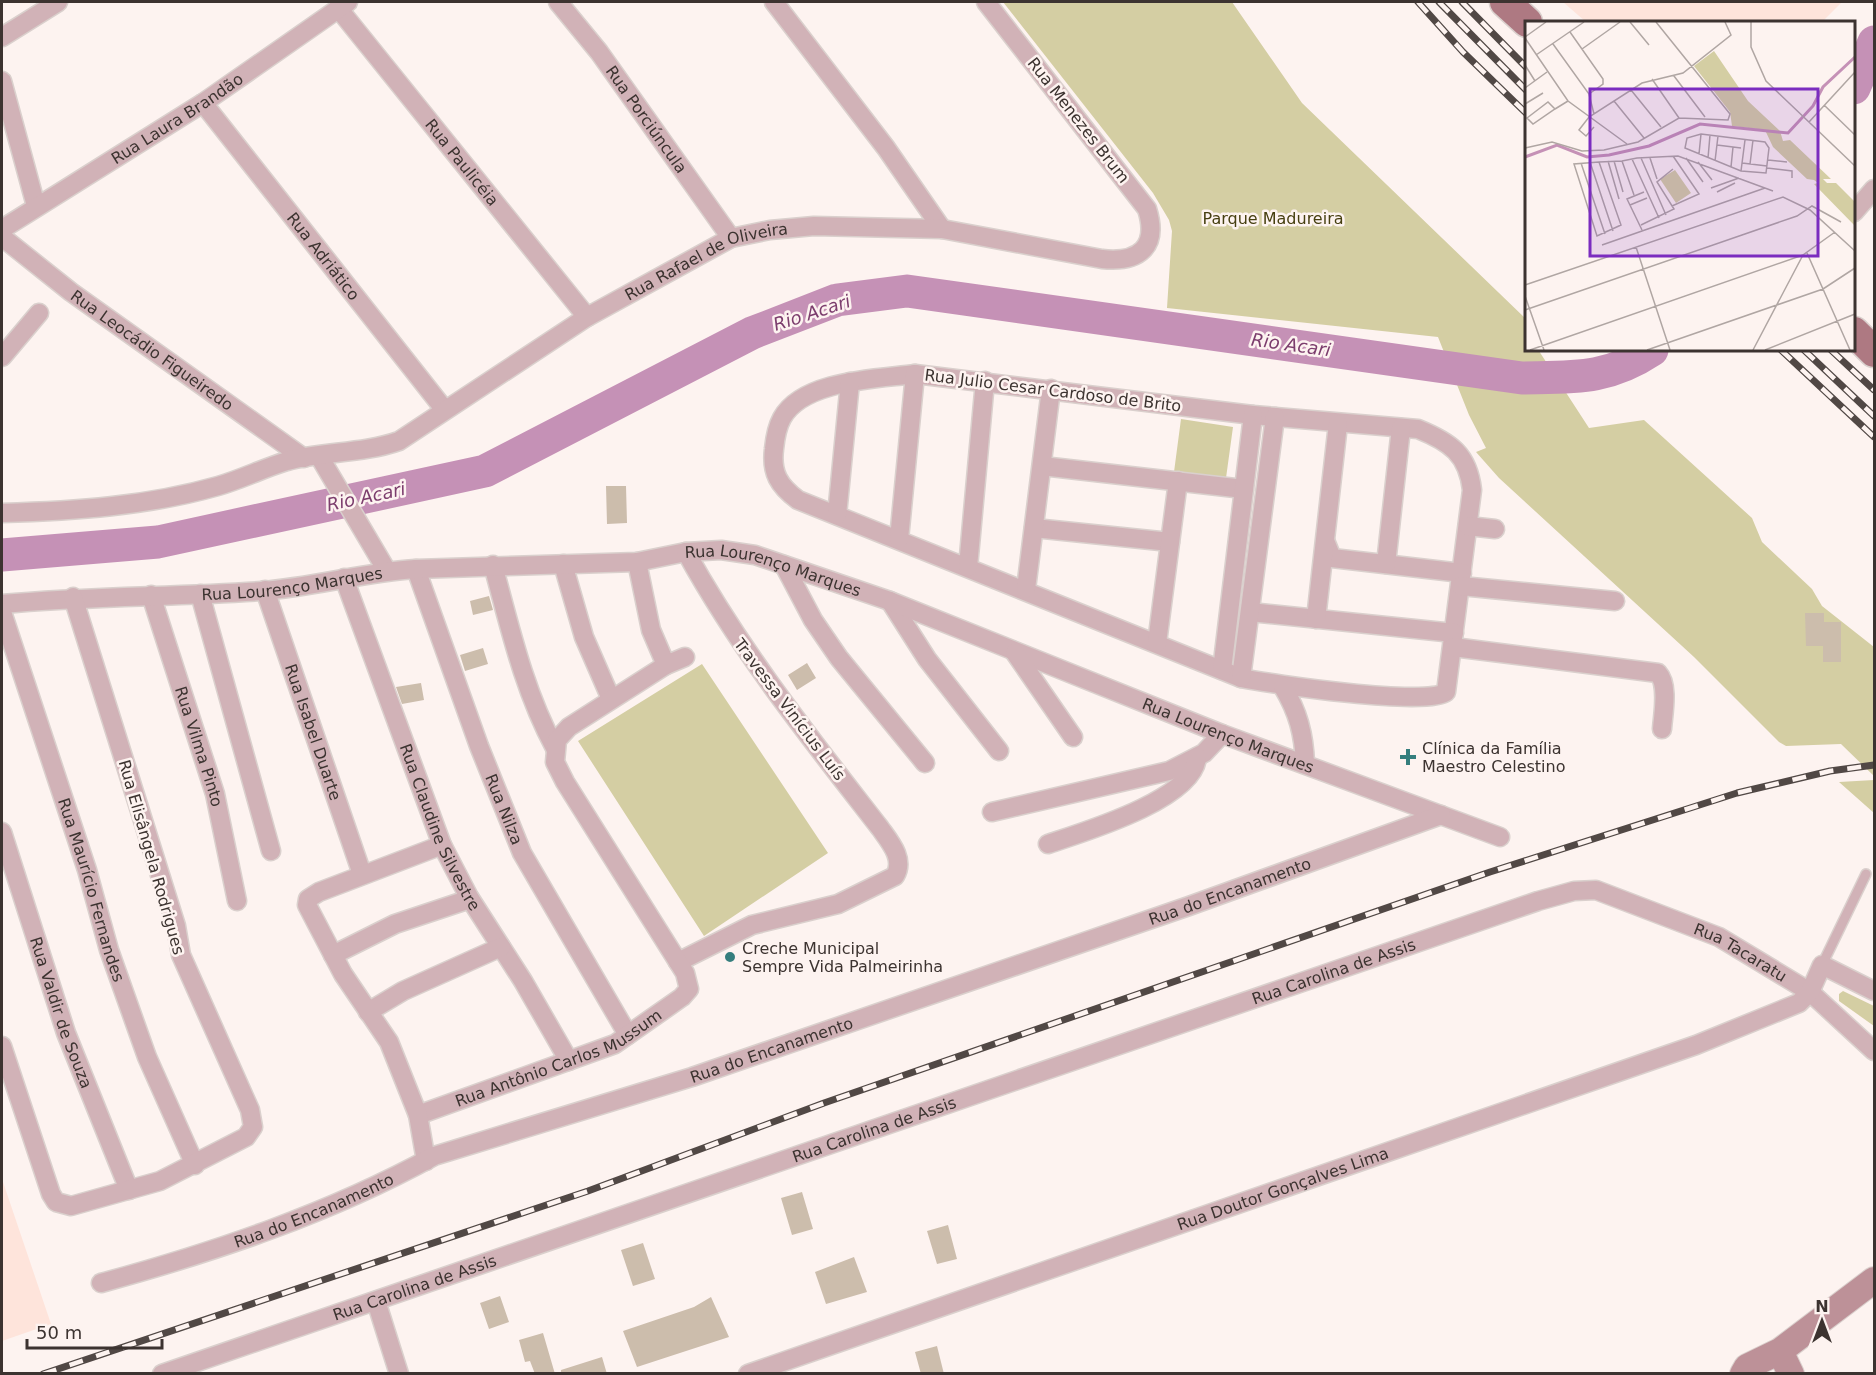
<svg xmlns="http://www.w3.org/2000/svg" width="1876" height="1375" font-family="'DejaVu Sans',sans-serif">
  <rect width="100%" height="100%" fill="#fdf3f0"/>
  <!-- built -->
  <path fill="#fee4db" d="M 1563,2 L 1842,2 L 1822,22 L 1586,22 Z
    M 2,1179 L 51,1324 L 2,1341 Z"/>
  <!-- green -->
  <path fill="#d4cea3" d="M 1003,2 L 1232,2 L 1302,103 L 1526,319 L 1526,350 L 1559,350 L 1539,351 L 1589,428 L 1644,420 L 1752,518 L 1762,542 L 1812,589 L 1822,606 L 1874,647 L 1874,776 L 1841,744 L 1786,746 L 1779,742 L 1694,657 L 1499,478 L 1476,452 L 1486,448 L 1469,415 L 1438,337 L 1167,308 L 1172,231 L 1169,220 L 1153,193 Z
    M 1181,419 L 1233,427 L 1226,478 L 1174,472 Z
    M 702,664 L 828,853 L 704,936 L 578,741 Z
    M 1874,780 L 1874,813 L 1839,782 Z
    M 1843,991 L 1874,1006 L 1874,1026 L 1839,1001 L 1839,994 Z"/>
  <g fill="none" stroke-linecap="round" stroke-linejoin="round">
    <!-- river -->
    <path stroke="#c591b6" stroke-width="33" d="M 1854,88 L 1874,42
      M 2,555 L 158,542 L 485,471 L 752,333 L 837,300 L 907,291 L 1522,378 C 1574,377 1607,380 1652,350"/>
  </g>
  <!-- building -->
  <path fill="#ccbdac" d="M 606,486 L 626,486 L 627,523 L 607,524 Z
    M 489,596 L 493,610 L 473,615 L 470,601 Z
    M 1805,613 L 1824,613 L 1824,622 L 1841,622 L 1841,662 L 1823,662 L 1823,646 L 1806,646 Z
    M 483,648 L 488,664 L 465,671 L 460,655 Z
    M 807,663 L 816,678 L 797,690 L 788,675 Z
    M 421,683 L 424,700 L 402,704 L 396,687 Z
    M 802,1192 L 813,1229 L 792,1235 L 781,1198 Z
    M 948,1225 L 957,1259 L 937,1264 L 927,1231 Z
    M 643,1243 L 655,1279 L 633,1286 L 621,1250 Z
    M 854,1257 L 867,1292 L 826,1304 L 815,1272 Z
    M 500,1296 L 509,1322 L 489,1329 L 480,1303 Z
    M 711,1297 L 729,1337 L 637,1367 L 623,1331 L 694,1307 Z
    M 543,1333 L 555,1374 L 535,1374 L 530,1361 L 525,1362 L 519,1340 Z
    M 937,1346 L 944,1374 L 921,1374 L 915,1352 Z
    M 602,1357 L 607,1374 L 561,1374 L 561,1370 Z"/>
  <g fill="none" stroke-linecap="round" stroke-linejoin="round">
    <defs>
      <path id="lane" d="M 1822,965 L 1866,874"/>
      <g id="street">
        <path id="s1" d="M 558,2 L 599,52 L 731,238"/>
        <path d="M 774,2 L 886,148 L 942,229"/>
        <path id="s2" d="M 338,8 L 587,317"/>
        <path d="M 2,37 L 58,2"/>
        <path d="M 2,81 L 36,206"/>
        <path id="s3" d="M 203,103 L 444,409"/>
        <path d="M 1854,212 L 1874,189"/>
        <path id="s4" d="M 2,229 L 203,103 L 348,2"/>
        <path id="s5" d="M 2,237 L 71,292 L 304,458"/>
        <path d="M 2,357 L 39,313"/>
        <path d="M 915,374 L 1253,415 L 1418,429 C 1450,442 1468,454 1472,490 L 1446,692 C 1428,707 1271,684 1241,678 L 798,500 C 779,486 771,473 774,449 C 775,439 777,427 782,418 C 803,380 877,379 915,374 Z"/>
        <path d="M 319,456 L 387,571"/>
        <path d="M 1042,466 L 1244,489"/>
        <path id="s6" d="M 2,513 C 74,511 148,506 218,486 C 242,479 264,468 287,461 C 324,451 362,454 399,441 L 587,317 L 731,238 L 770,230 L 814,226 L 942,229 L 1102,259 C 1139,263 1159,247 1147,209 L 986,2"/>
        <path d="M 837,515 L 850,382"/>
        <path d="M 1468,526 L 1495,529"/>
        <path d="M 1034,528 L 1170,542"/>
        <path d="M 899,539 L 915,374"/>
        <path d="M 1326,543 L 1332,558 L 1462,573"/>
        <path d="M 637,562 L 651,630 L 666,665"/>
        <path d="M 563,564 L 584,637 L 611,699"/>
        <path d="M 1386,564 L 1401,428"/>
        <path d="M 493,565 C 510,628 524,691 555,748"/>
        <path d="M 784,565 L 813,620 L 839,658 L 925,763"/>
        <path d="M 968,567 L 985,381"/>
        <path id="s7" d="M 416,569 L 479,746 L 522,853 L 628,1035"/>
        <path id="s8" d="M 344,578 L 442,845 L 469,897 L 523,981 L 569,1061"/>
        <path d="M 1461,586 L 1615,601"/>
        <path d="M 1026,589 L 1051,389"/>
        <path id="s9" d="M 265,590 L 362,874"/>
        <path d="M 200,594 L 271,851"/>
        <path id="s10" d="M 151,595 L 215,794 L 237,901"/>
        <path d="M 890,601 L 927,659 L 999,751"/>
        <path id="s11" d="M 2,604 C 88,596 175,597 262,591 C 314,587 365,572 416,569 L 637,562 L 686,552 L 721,550 L 755,555 L 890,601 L 1222,734 L 1500,837"/>
        <path id="s12" d="M 2,612 L 87,870 L 109,950 L 147,1057 L 195,1165"/>
        <path d="M 1250,612 L 1454,633"/>
        <path d="M 1316,619 L 1338,424"/>
        <path d="M 1157,643 L 1178,481"/>
        <path d="M 1453,647 L 1658,673 C 1669,685 1663,714 1662,729"/>
        <path d="M 1015,653 L 1073,737"/>
        <path d="M 1222,670 L 1253,415"/>
        <path d="M 1241,678 L 1275,417"/>
        <path d="M 1283,687 C 1298,712 1304,734 1305,764"/>
        <path d="M 992,812 L 1169,771 L 1204,753 L 1222,734"/>
        <path id="s13" d="M 2,832 L 66,1033 L 129,1190"/>
        <path d="M 1048,844 C 1084,832 1195,799 1197,757"/>
        <path d="M 333,955 L 395,924 L 470,899"/>
        <path d="M 678,962 L 752,925 L 838,904 L 895,876 C 905,859 890,842 880,828 C 811,739 741,652 686,552"/>
        <path d="M 368,1012 L 403,991 L 501,947"/>
        <path d="M 2,1046 L 51,1194 L 56,1202 L 71,1206 L 160,1181 L 246,1137 L 253,1127 L 250,1110 L 181,955 L 176,926 L 73,597"/>
        <path id="s14" d="M 418,1115 L 615,1044 L 682,997 L 689,989 L 685,973 L 565,782 L 555,762 L 557,740 L 569,727 L 666,665 L 685,657"/>
        <path d="M 426,1161 L 418,1115 L 389,1042 L 343,974 L 307,905 L 308,899 L 319,892 L 442,845"/>
        <path id="s15" d="M 101,1283 C 215,1252 330,1213 434,1156 L 692,1077 L 1189,906 L 1441,815"/>
        <path d="M 376,1301 L 399,1374"/>
        <path id="s16" d="M 162,1374 L 1538,901 L 1574,891 L 1596,890 L 1719,937 L 1810,992 L 1874,1051"/>
        <path id="s17" d="M 748,1374 L 1696,1045 L 1799,1003 L 1810,992 L 1822,965 L 1874,991"/>
      </g>
      <path id="secondary" d="M 1780,1351 L 1791,1374
        M 1743,1374 L 1747,1367 L 1780,1351 L 1874,1280"/>
      <path id="primary" d="M 1505,2 L 1527,22
        M 1854,332 L 1874,352"/>
    </defs>
    <!-- lane casing -->
    <use href="#lane" stroke="#dad0cd" stroke-width="12"/>
    <!-- street casing -->
    <use href="#street" stroke="#dad0cd" stroke-width="21"/>
    <!-- secondary casing -->
    <use href="#secondary" stroke="#dad0cd" stroke-width="28"/>
    <!-- primary casing -->
    <use href="#primary" stroke="#dad0cd" stroke-width="33"/>
    <!-- lane -->
    <use href="#lane" stroke="#d1b2b7" stroke-width="9"/>
    <!-- street -->
    <use href="#street" stroke="#d1b2b7" stroke-width="18"/>
    <!-- secondary -->
    <use href="#secondary" stroke="#bd9198" stroke-width="26"/>
    <!-- primary -->
    <use href="#primary" stroke="#ae7982" stroke-width="30"/>
    <defs>
      <path id="rail" d="M 1418,2 L 1463,52 L 1526,113
        M 1439,2 L 1526,90
        M 1462,2 L 1526,67
        M 1781,350 L 1874,437
        M 1804,350 L 1874,416
        M 1831,350 L 1874,390
        M 43,1374 L 588,1191 L 824,1103 L 1490,872 L 1737,793 L 1830,771 L 1874,765"/>
    </defs>
    <!-- rail casing -->
    <use href="#rail" stroke="#514845" stroke-width="7"/>
    <!-- rail -->
    <use href="#rail" stroke="#fdf3f0" stroke-width="4.5" stroke-dasharray="14" stroke-linecap="butt"/>
  </g>
  <!-- markers -->
  <g fill="#357e7d" stroke="#fdf3f0" stroke-width="2">
    <path d="M1405 748h6v6h6v6h-6v6h-6v-6h-6v-6h6z"/>
    <circle cx="730" cy="957" r="6"/>
  </g>
  <g text-anchor="middle" stroke-width="5" stroke-linejoin="round" paint-order="stroke">
    <!-- street labels -->
    <g font-size="16" fill="#3c3330" stroke="#fdf3f0">
      <text dy="6" stroke="none"><textPath href="#s4" startOffset="207">Rua Laura Brandão</textPath></text>
      <text dy="6" stroke="none"><textPath href="#s1" startOffset="147">Rua Porciúncula</textPath></text>
      <text transform="translate(1079 120) rotate(52)" y="6">Rua Menezes Brum</text>
      <text dy="6" stroke="none"><textPath href="#s2" startOffset="198">Rua Paulicéia</textPath></text>
      <text dy="6" stroke="none"><textPath href="#s3" startOffset="195">Rua Adriático</textPath></text>
      <text dy="6" stroke="none"><textPath href="#s6" startOffset="764">Rua Rafael de Oliveira</textPath></text>
      <text dy="6" stroke="none"><textPath href="#s5" startOffset="188">Rua Leocádio Figueiredo</textPath></text>
      <text transform="translate(1053 390) rotate(7)" y="6">Rua Julio Cesar Cardoso de Brito</text>
      <text dy="6" stroke="none"><textPath href="#s11" startOffset="777">Rua Lourenço Marques</textPath></text>
      <text dy="6" stroke="none"><textPath href="#s11" startOffset="291">Rua Lourenço Marques</textPath></text>
      <text transform="translate(790 709) rotate(53)" y="6">Travessa Vinícius Luís</text>
      <text dy="6" stroke="none"><textPath href="#s9" startOffset="150">Rua Isabel Duarte</textPath></text>
      <text dy="6" stroke="none"><textPath href="#s11" startOffset="1263">Rua Lourenço Marques</textPath></text>
      <text dy="6" stroke="none"><textPath href="#s10" startOffset="159">Rua Vilma Pinto</textPath></text>
      <text dy="6" stroke="none"><textPath href="#s7" startOffset="256">Rua Nilza</textPath></text>
      <text dy="6" stroke="none"><textPath href="#s8" startOffset="267">Rua Claudine Silvestre</textPath></text>
      <text transform="translate(152 857) rotate(74)" y="6">Rua Elisângela Rodrigues</text>
      <text dy="6" stroke="none"><textPath href="#s12" startOffset="292">Rua Maurício Fernandes</textPath></text>
      <text dy="6" stroke="none"><textPath href="#s15" startOffset="1196">Rua do Encanamento</textPath></text>
      <text dy="6" stroke="none"><textPath href="#s16" startOffset="1672">Rua Tacaratu</textPath></text>
      <text dy="6" stroke="none"><textPath href="#s16" startOffset="1239">Rua Carolina de Assis</textPath></text>
      <text dy="6" stroke="none"><textPath href="#s13" startOffset="190">Rua Valdir de Souza</textPath></text>
      <text dy="6" stroke="none"><textPath href="#s15" startOffset="711">Rua do Encanamento</textPath></text>
      <text dy="6" stroke="none"><textPath href="#s14" startOffset="152">Rua Antônio Carlos Mussum</textPath></text>
      <text dy="6" stroke="none"><textPath href="#s16" startOffset="753">Rua Carolina de Assis</textPath></text>
      <text dy="6" stroke="none"><textPath href="#s17" startOffset="566">Rua Doutor Gonçalves Lima</textPath></text>
      <text dy="6" stroke="none"><textPath href="#s15" startOffset="225">Rua do Encanamento</textPath></text>
      <text dy="6" stroke="none"><textPath href="#s16" startOffset="267">Rua Carolina de Assis</textPath></text>
    </g>
    <!-- park labels -->
    <g font-size="16" fill="#463f10" stroke="#fdf3f0">
      <text x="1273" y="224">Parque Madureira</text>
    </g>
    <!-- poi labels -->
    <g font-size="16" fill="#3c3330" stroke="#fdf3f0" text-anchor="start">
      <text x="1422" y="754">Clínica da Família<tspan x="1422" dy="18">Maestro Celestino</tspan></text>
      <text x="742" y="954">Creche Municipal<tspan x="742" dy="18">Sempre Vida Palmeirinha</tspan></text>
    </g>
    <!-- water labels -->
    <g font-size="18" font-style="italic" fill="#7c3d6d" stroke="#fdf3f0">
      <text transform="translate(812 313) rotate(-18)" y="6">Rio Acari</text>
      <text transform="translate(1291 345) rotate(8)" y="6">Rio Acari</text>
      <text transform="translate(366 497) rotate(-12)" y="6">Rio Acari</text>
    </g>
  </g>
  <!-- overview -->
  <g transform="translate(1525 21)">
    <rect width="330" height="330" fill="#fdf3f0"/>
    <path d="M 189,30 L 223,80 L 255,110 L 258,120 L 265,119 L 306,158 L 298,158 L 302,162 L 311,162 L 330,181 L 330,205 L 289,163 L 293,162 L 289,159 L 282,158 L 248,126 L 240,109 L 207,105 L 205,91 L 169,45 ZM 150,149 L 166,172 L 151,182 L 135,158 Z" fill="#d4cea3"/>
    <path fill="none" stroke="#c591b6" stroke-width="3" d="M 0,136 L 32,124 L 62,136 L 84,134 L 124,125 L 175,103 L 263,112 L 288,85 L 298,66 L 330,36"/>
    <path fill="none" stroke="#b0a6a3" stroke-width="1.5" d="M 105,1 L 124,24M 226,1 L 226,26 L 241,60 L 330,145M 45,11 L 78,58 L 78,63 L 64,73M 0,16 L 21,1M 0,17 L 43,80 L 102,123M 28,23 L 64,73 L 69,93M 57,28 L 95,1M 11,34 L 59,1M 0,44 L 10,60M 149,55 L 180,96M 127,58 L 154,97M 0,67 L 22,51M 106,69 L 136,106M 89,80 L 119,117M 0,83 L 18,72M 299,84 L 330,114M 30,88 L 23,81 L 2,97 L 8,103 L 30,88 L 43,80M 284,101 L 330,51M 69,106 L 61,115 L 54,109 L 64,96 L 117,62 L 158,52 L 206,14 L 200,1M 176,113 L 240,121 L 244,127 L 241,152 L 216,150 L 160,127 L 162,117 ZM 192,124 L 216,127M 0,127 L 27,121 L 57,130 L 79,129 L 113,121 L 154,97 L 203,99 L 205,93 L 131,1M 174,133 L 176,113M 116,137 L 141,194M 125,137 L 132,158M 161,137 L 178,161M 183,137 L 185,114M 107,138 L 134,197M 243,139 L 262,141M 83,140 L 94,178M 89,140 L 98,171M 97,140 L 109,174M 190,140 L 193,115M 65,141 L 88,210M 74,141 L 96,204 L 72,215 L 49,143 L 74,141 L 97,140 L 112,137 L 153,135 L 248,170M 173,141 L 187,159M 56,142 L 80,213M 217,142 L 242,145M 225,143 L 228,119M 206,146 L 208,126M 242,147 L 267,150 L 267,157M 216,150 L 220,119M 186,167 L 214,157M 192,171 L 210,162M 105,184 L 122,177M 147,185 L 174,173 L 148,135M 116,204 L 149,188 L 132,161 L 148,148M 117,209 L 102,178 L 119,171M 77,224 L 240,167M 111,226 L 145,329M 282,232 L 325,329M 0,264 L 258,176 L 285,189 L 330,230M 0,275 L 19,329M 0,289 L 272,195 L 287,185 L 316,201M 5,329 L 278,234M 122,329 L 298,268 L 330,247M 228,329 L 278,234 L 310,211M 240,329 L 330,293"/>
    <path fill="#7b2cbf" fill-opacity="0.15" stroke="#7b2cbf" stroke-width="3" d="M 65,68 L 293,68 L 293,235 L 65,235 Z"/>
    <rect width="330" height="330" fill="none" stroke="#3c3330" stroke-width="3"/>
  </g>
  <!-- border -->
  <rect width="1876" height="1375" fill="none" stroke="#3c3330" stroke-width="6"/>
  <!-- north arrow -->
  <g transform="translate(1822 1321)" stroke="#fdf3f0" stroke-width="4.5" paint-order="stroke">
  <path d="M0-4.5L10 22L0 15L-10 22Z" fill="#3c3330"/>
  <text y="-9" font-size="16" font-weight="bold" text-anchor="middle" fill="#3c3330">N</text>
  </g>
  <!-- scale -->
  <path d="M27 1339v9h135v-9" fill="none" stroke="#3c3330" stroke-width="3"/>
  <text x="36" y="1339" font-size="18" fill="#3c3330" stroke="#fdf3f0" stroke-width="4.5" paint-order="stroke">50 m</text>
</svg>
